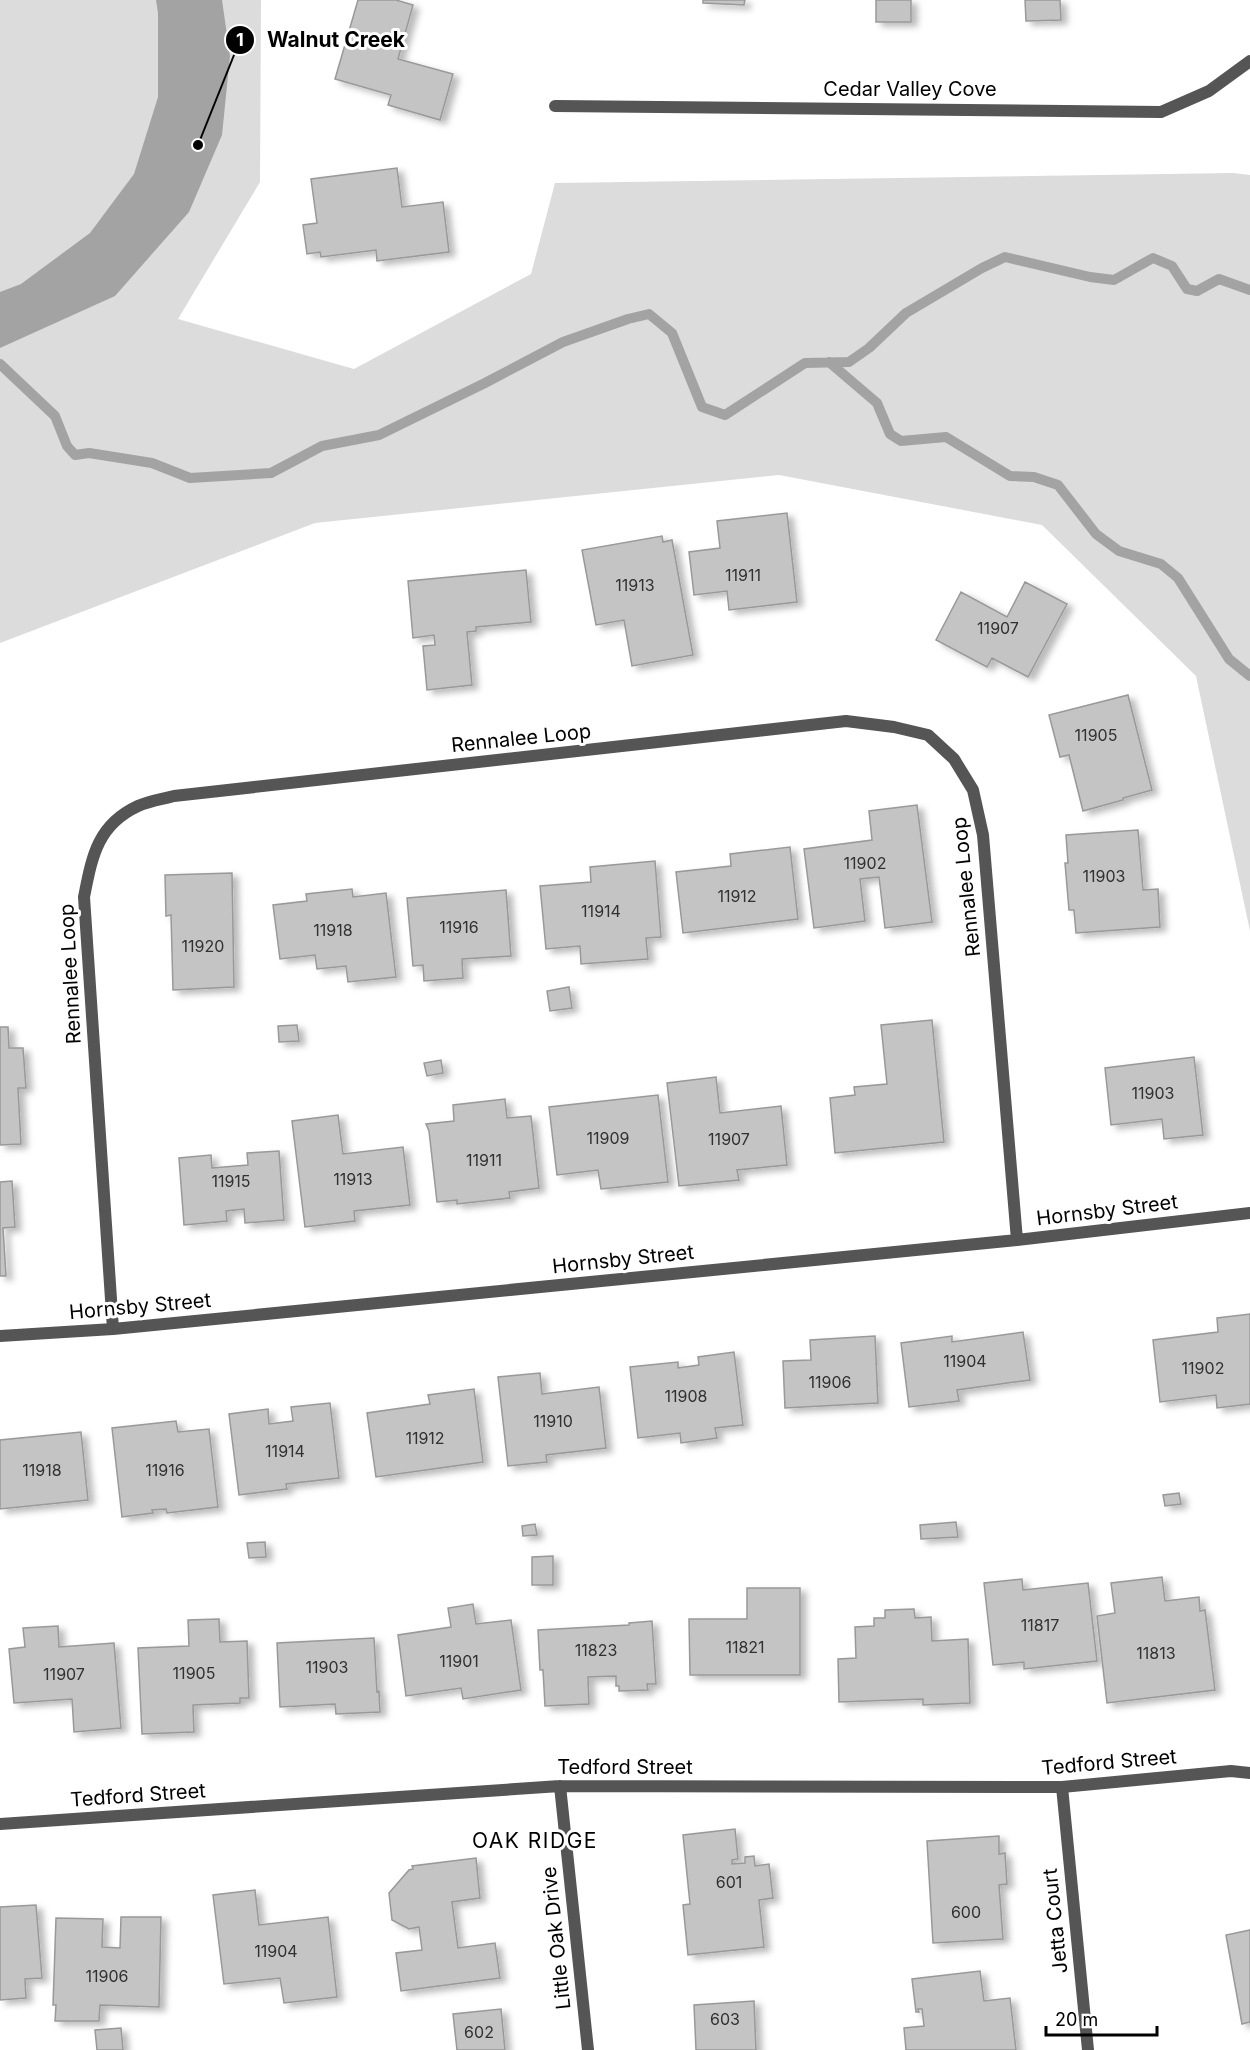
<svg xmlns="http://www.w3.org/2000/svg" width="1250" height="2050" font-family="Inter,sans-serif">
  <defs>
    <filter id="shadow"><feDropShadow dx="6" dy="4" stdDeviation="3" flood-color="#0004"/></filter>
  </defs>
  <rect width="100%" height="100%" fill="#fff"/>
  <!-- green -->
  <path fill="#dcdcdc" d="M 0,0 L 261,0 L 260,182 L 178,319 L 354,369 L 531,274 L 555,183 L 1233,173 L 1250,175 L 1250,931 L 1196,676 L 1042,525 L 779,475 L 315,523 L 0,643 Z"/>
  <!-- water -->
  <path fill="#a3a3a3" d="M 156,0 L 222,0 L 230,56 L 222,135 L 189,212 L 115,296 L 0,348 L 0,292 L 21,284 L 90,233 L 134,174 L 158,97 L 158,13 Z"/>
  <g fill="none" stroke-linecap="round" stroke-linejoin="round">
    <!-- stream -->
    <path stroke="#a3a3a3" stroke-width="10" d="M 829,362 L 877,403 L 890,434 L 901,441 L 946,437 L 1010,476 L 1034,477 L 1058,485 L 1096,534 L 1119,551 L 1161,564 L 1178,578 L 1229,659 L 1250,676
      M 0,364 L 55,416 L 67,446 L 75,455 L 89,453 L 152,463 L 190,478 L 271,473 L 322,446 L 379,435 L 485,383 L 563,342 L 628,319 L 649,314 L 672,333 L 702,407 L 725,415 L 805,363 L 849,362 L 869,348 L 906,313 L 982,268 L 1005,257 L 1090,277 L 1114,280 L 1153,258 L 1172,266 L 1187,289 L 1197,291 L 1219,279 L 1250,290"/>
  </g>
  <!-- building -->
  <path fill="#c4c4c4" stroke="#999" stroke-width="1.5" filter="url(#shadow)" d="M 358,0 L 396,0 L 413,5 L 398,59 L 453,74 L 440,120 L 388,105 L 391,95 L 335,79 Z
    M 703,0 L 745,0 L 744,5 L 703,3 Z
    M 876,0 L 911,0 L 911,22 L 876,22 Z
    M 1025,0 L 1060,0 L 1061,20 L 1026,21 Z
    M 397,168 L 402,207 L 443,202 L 449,252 L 377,261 L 376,250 L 321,257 L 320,252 L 307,254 L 303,225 L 317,223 L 311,179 Z
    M 787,513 L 797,602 L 729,610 L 727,591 L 694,595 L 689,552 L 720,548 L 717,521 Z
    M 662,536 L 663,542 L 672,540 L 693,655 L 632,666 L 624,620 L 596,625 L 582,550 Z
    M 526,570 L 531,622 L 476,627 L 476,631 L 467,632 L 472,685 L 427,690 L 423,646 L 435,645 L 434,635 L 413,638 L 408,581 Z
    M 1025,582 L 1067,604 L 1028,677 L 992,658 L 987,667 L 936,640 L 961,592 L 1007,617 Z
    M 1128,695 L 1152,790 L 1123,798 L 1123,800 L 1083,811 L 1069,755 L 1060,757 L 1049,715 Z
    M 917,805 L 932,922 L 885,928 L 879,877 L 860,879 L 865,921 L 814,928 L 804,849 L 872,840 L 869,811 Z
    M 1138,830 L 1143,890 L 1158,889 L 1160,927 L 1076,933 L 1074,910 L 1069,910 L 1065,863 L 1068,863 L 1066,835 Z
    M 790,847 L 798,919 L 683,933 L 676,872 L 731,866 L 730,854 Z
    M 655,861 L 661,937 L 646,938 L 648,959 L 581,964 L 580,946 L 546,949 L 540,886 L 591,882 L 590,867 Z
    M 232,873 L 234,987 L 173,990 L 171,915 L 166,916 L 165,875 Z
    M 352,889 L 353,897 L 386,893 L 396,977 L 348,982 L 346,966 L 317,969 L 315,955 L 280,959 L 273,905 L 307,901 L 306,894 Z
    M 506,890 L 511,956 L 462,959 L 463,978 L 424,981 L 423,965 L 413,966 L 407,898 Z
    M 569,987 L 572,1008 L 550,1011 L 547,991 Z
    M 932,1020 L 944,1142 L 835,1153 L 830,1098 L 855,1095 L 854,1087 L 887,1084 L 881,1025 Z
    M 297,1025 L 299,1041 L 279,1042 L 278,1026 Z
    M 0,1027 L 8,1027 L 9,1048 L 23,1048 L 26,1088 L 18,1088 L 21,1144 L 0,1145 Z
    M 1194,1057 L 1203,1135 L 1164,1139 L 1162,1119 L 1111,1125 L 1105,1068 Z
    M 441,1060 L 443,1073 L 427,1076 L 424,1063 Z
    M 716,1077 L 720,1113 L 781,1106 L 787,1165 L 737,1170 L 739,1180 L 679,1186 L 667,1083 Z
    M 658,1095 L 668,1182 L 601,1189 L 598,1170 L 557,1175 L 549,1107 Z
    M 505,1099 L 507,1118 L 531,1116 L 539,1188 L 509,1192 L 510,1198 L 457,1204 L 457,1200 L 437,1202 L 429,1131 L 426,1124 L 454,1121 L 453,1105 Z
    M 338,1115 L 343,1154 L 403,1147 L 410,1205 L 354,1211 L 355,1221 L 305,1227 L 292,1121 Z
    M 279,1151 L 284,1220 L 245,1223 L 244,1209 L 226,1211 L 227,1221 L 184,1225 L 179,1158 L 211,1155 L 212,1168 L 248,1165 L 247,1153 Z
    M 12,1181 L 15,1227 L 3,1228 L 6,1276 L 0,1276 L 0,1182 Z
    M 1250,1314 L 1250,1404 L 1217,1408 L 1216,1395 L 1160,1402 L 1153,1340 L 1218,1332 L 1217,1318 Z
    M 1023,1332 L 1030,1380 L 957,1390 L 959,1401 L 909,1407 L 901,1343 L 952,1336 L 952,1342 Z
    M 875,1336 L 878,1403 L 785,1408 L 783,1361 L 811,1360 L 810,1340 Z
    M 734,1352 L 743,1425 L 715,1428 L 717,1438 L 681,1443 L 680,1433 L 638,1438 L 630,1367 L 678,1362 L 678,1368 L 699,1365 L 698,1357 Z
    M 540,1373 L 542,1394 L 599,1387 L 606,1448 L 546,1455 L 547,1462 L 508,1466 L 498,1377 Z
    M 474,1389 L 483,1462 L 376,1477 L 367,1413 L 430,1404 L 428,1395 Z
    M 330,1403 L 339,1478 L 286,1484 L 287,1489 L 239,1495 L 229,1414 L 268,1409 L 269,1424 L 293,1421 L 291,1407 Z
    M 176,1421 L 178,1432 L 209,1429 L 218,1507 L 167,1513 L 166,1509 L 152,1510 L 153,1513 L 122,1517 L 112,1428 Z
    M 81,1432 L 88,1500 L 0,1509 L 0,1440 Z
    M 1179,1493 L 1181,1504 L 1165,1506 L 1163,1495 Z
    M 956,1522 L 958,1537 L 921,1539 L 920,1525 Z
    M 535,1524 L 537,1535 L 523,1536 L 522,1526 Z
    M 265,1542 L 266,1557 L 249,1558 L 247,1543 Z
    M 553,1556 L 553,1585 L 532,1585 L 532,1557 Z
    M 1162,1577 L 1165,1601 L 1199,1597 L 1200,1611 L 1205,1610 L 1215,1690 L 1107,1703 L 1097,1616 L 1115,1613 L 1111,1583 Z
    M 1022,1579 L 1023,1590 L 1088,1583 L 1097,1661 L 1024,1669 L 1024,1662 L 993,1665 L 984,1583 Z
    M 747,1588 L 800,1588 L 800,1675 L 690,1675 L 689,1619 L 747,1619 Z
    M 473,1604 L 476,1624 L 511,1620 L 521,1690 L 463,1699 L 461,1688 L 406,1696 L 398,1635 L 451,1627 L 448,1608 Z
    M 914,1609 L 915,1618 L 931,1617 L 932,1641 L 968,1639 L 970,1703 L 923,1705 L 923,1699 L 839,1702 L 838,1659 L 856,1658 L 855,1627 L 874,1626 L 874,1618 L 885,1618 L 885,1610 Z
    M 219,1619 L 220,1642 L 247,1641 L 249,1698 L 240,1698 L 240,1703 L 193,1705 L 194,1732 L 142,1734 L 138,1648 L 189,1646 L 188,1620 Z
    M 652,1621 L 656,1684 L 647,1684 L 648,1690 L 619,1691 L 619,1686 L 616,1686 L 616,1676 L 588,1677 L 589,1704 L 545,1706 L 543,1670 L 540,1670 L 538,1630 L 629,1625 L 629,1623 Z
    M 58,1626 L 59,1647 L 114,1643 L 121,1728 L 74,1732 L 72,1699 L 14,1703 L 9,1649 L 25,1647 L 23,1628 Z
    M 374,1638 L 377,1692 L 379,1691 L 380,1712 L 336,1714 L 335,1704 L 280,1707 L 277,1643 Z
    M 735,1829 L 738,1859 L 732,1860 L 732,1864 L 745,1863 L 745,1857 L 754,1856 L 755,1866 L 769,1864 L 773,1898 L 759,1900 L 764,1947 L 688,1955 L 683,1905 L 690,1904 L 683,1835 Z
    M 999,1836 L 999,1854 L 1005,1853 L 1007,1884 L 999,1885 L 1003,1939 L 933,1943 L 927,1841 Z
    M 476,1858 L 480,1898 L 452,1902 L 458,1948 L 495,1943 L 500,1978 L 401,1991 L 396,1953 L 422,1950 L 419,1927 L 409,1929 L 392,1920 L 389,1893 L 409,1870 L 413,1869 L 412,1866 Z
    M 255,1890 L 259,1925 L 328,1917 L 337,1997 L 284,2003 L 280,1978 L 224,1984 L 213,1895 Z
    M 36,1905 L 42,1978 L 25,1979 L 26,1998 L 0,2000 L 0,1907 Z
    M 121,1917 L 161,1917 L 159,2007 L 100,2005 L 99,2021 L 55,2021 L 56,2005 L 53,2005 L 56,1918 L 103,1919 L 102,1947 L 120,1948 Z
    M 1250,1930 L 1250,2022 L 1242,2024 L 1226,1935 Z
    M 980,1971 L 984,2001 L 1010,1998 L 1016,2050 L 906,2050 L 904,2028 L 924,2026 L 922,2009 L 918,2009 L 919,2012 L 916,2012 L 912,1979 Z
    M 754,2001 L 756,2050 L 696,2050 L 694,2005 Z
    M 501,2009 L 505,2050 L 457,2050 L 453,2014 Z
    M 121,2028 L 123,2050 L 97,2050 L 95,2030 Z"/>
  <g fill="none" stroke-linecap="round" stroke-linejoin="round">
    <!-- street -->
    <path stroke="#555" stroke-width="12" d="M 555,106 L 1161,112 L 1209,91 L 1250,61
      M 113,1329 L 84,897 C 92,857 97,825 138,806 C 149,801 163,799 174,796 L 846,721 L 894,727 L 928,735 L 954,759 L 973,790 L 983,835 L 1017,1240
      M 0,1336 L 113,1329 L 1017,1240 L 1250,1213
      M 560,1786 L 588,2050
      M 1062,1787 L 1088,2050
      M 0,1824 L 560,1786 L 1062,1787 L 1231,1771 L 1250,1773"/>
  </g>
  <g text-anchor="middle" stroke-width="6" stroke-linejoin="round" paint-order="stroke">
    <!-- number labels -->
    <g font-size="16" fill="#313131">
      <text x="743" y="581">11911</text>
      <text x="635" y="591">11913</text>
      <text x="998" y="634">11907</text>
      <text x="1096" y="741">11905</text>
      <text x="865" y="869">11902</text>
      <text x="1104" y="882">11903</text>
      <text x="737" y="902">11912</text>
      <text x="601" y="917">11914</text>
      <text x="459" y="933">11916</text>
      <text x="333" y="936">11918</text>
      <text x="203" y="952">11920</text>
      <text x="1153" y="1099">11903</text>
      <text x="608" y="1144">11909</text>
      <text x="729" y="1145">11907</text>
      <text x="484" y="1166">11911</text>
      <text x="353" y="1185">11913</text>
      <text x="231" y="1187">11915</text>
      <text x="965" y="1367">11904</text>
      <text x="1203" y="1374">11902</text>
      <text x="830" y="1388">11906</text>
      <text x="686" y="1402">11908</text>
      <text x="553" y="1427">11910</text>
      <text x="425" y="1444">11912</text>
      <text x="285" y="1457">11914</text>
      <text x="42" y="1476">11918</text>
      <text x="165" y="1476">11916</text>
      <text x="1040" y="1631">11817</text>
      <text x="745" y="1653">11821</text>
      <text x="596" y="1656">11823</text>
      <text x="1156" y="1659">11813</text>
      <text x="459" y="1667">11901</text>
      <text x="327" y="1673">11903</text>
      <text x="194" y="1679">11905</text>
      <text x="64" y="1680">11907</text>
      <text x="729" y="1888">601</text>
      <text x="966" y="1918">600</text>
      <text x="276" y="1957">11904</text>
      <text x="107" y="1982">11906</text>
      <text x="725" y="2025">603</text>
      <text x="479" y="2038">602</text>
    </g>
    <!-- street labels -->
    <g font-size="20" fill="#000" stroke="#fff">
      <text x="910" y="96">Cedar Valley Cove</text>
      <text transform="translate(521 738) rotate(-6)" y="7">Rennalee Loop</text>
      <text transform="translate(966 887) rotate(-96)" y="7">Rennalee Loop</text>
      <text transform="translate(70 974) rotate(-93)" y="7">Rennalee Loop</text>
      <text transform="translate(1107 1210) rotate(-7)" y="7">Hornsby Street</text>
      <text transform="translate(623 1259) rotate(-6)" y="7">Hornsby Street</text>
      <text transform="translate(140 1306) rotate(-5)" y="7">Hornsby Street</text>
      <text transform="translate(1109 1762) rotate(-5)" y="7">Tedford Street</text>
      <text x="625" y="1774">Tedford Street</text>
      <text transform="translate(138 1795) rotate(-4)" y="7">Tedford Street</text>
      <text transform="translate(1055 1921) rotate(-96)" y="7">Jetta Court</text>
      <text transform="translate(556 1938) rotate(-96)" y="7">Little Oak Drive</text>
    </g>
    <!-- neighbourhood labels -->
    <g font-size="21" letter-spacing="1.5" fill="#000" stroke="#fff">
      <text x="535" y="1848">OAK RIDGE</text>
    </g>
  </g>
  <!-- callouts -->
  <path fill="none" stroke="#000" stroke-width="2" d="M198 145L240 40"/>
  <g fill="#000" stroke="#fff" stroke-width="2">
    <circle cx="198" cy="145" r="6"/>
    <circle cx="240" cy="40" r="15"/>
  </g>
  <g font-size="18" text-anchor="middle" font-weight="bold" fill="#fff">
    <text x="240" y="46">1</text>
  </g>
  <g font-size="21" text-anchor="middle" font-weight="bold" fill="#000" stroke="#fff" stroke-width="6" stroke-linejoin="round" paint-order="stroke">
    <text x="336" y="47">Walnut Creek</text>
  </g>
  <!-- scale -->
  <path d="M1046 2026v9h111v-9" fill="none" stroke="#000000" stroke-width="3"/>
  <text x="1055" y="2026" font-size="18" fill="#000000" stroke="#ffffff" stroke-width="4.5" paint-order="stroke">20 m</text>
</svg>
